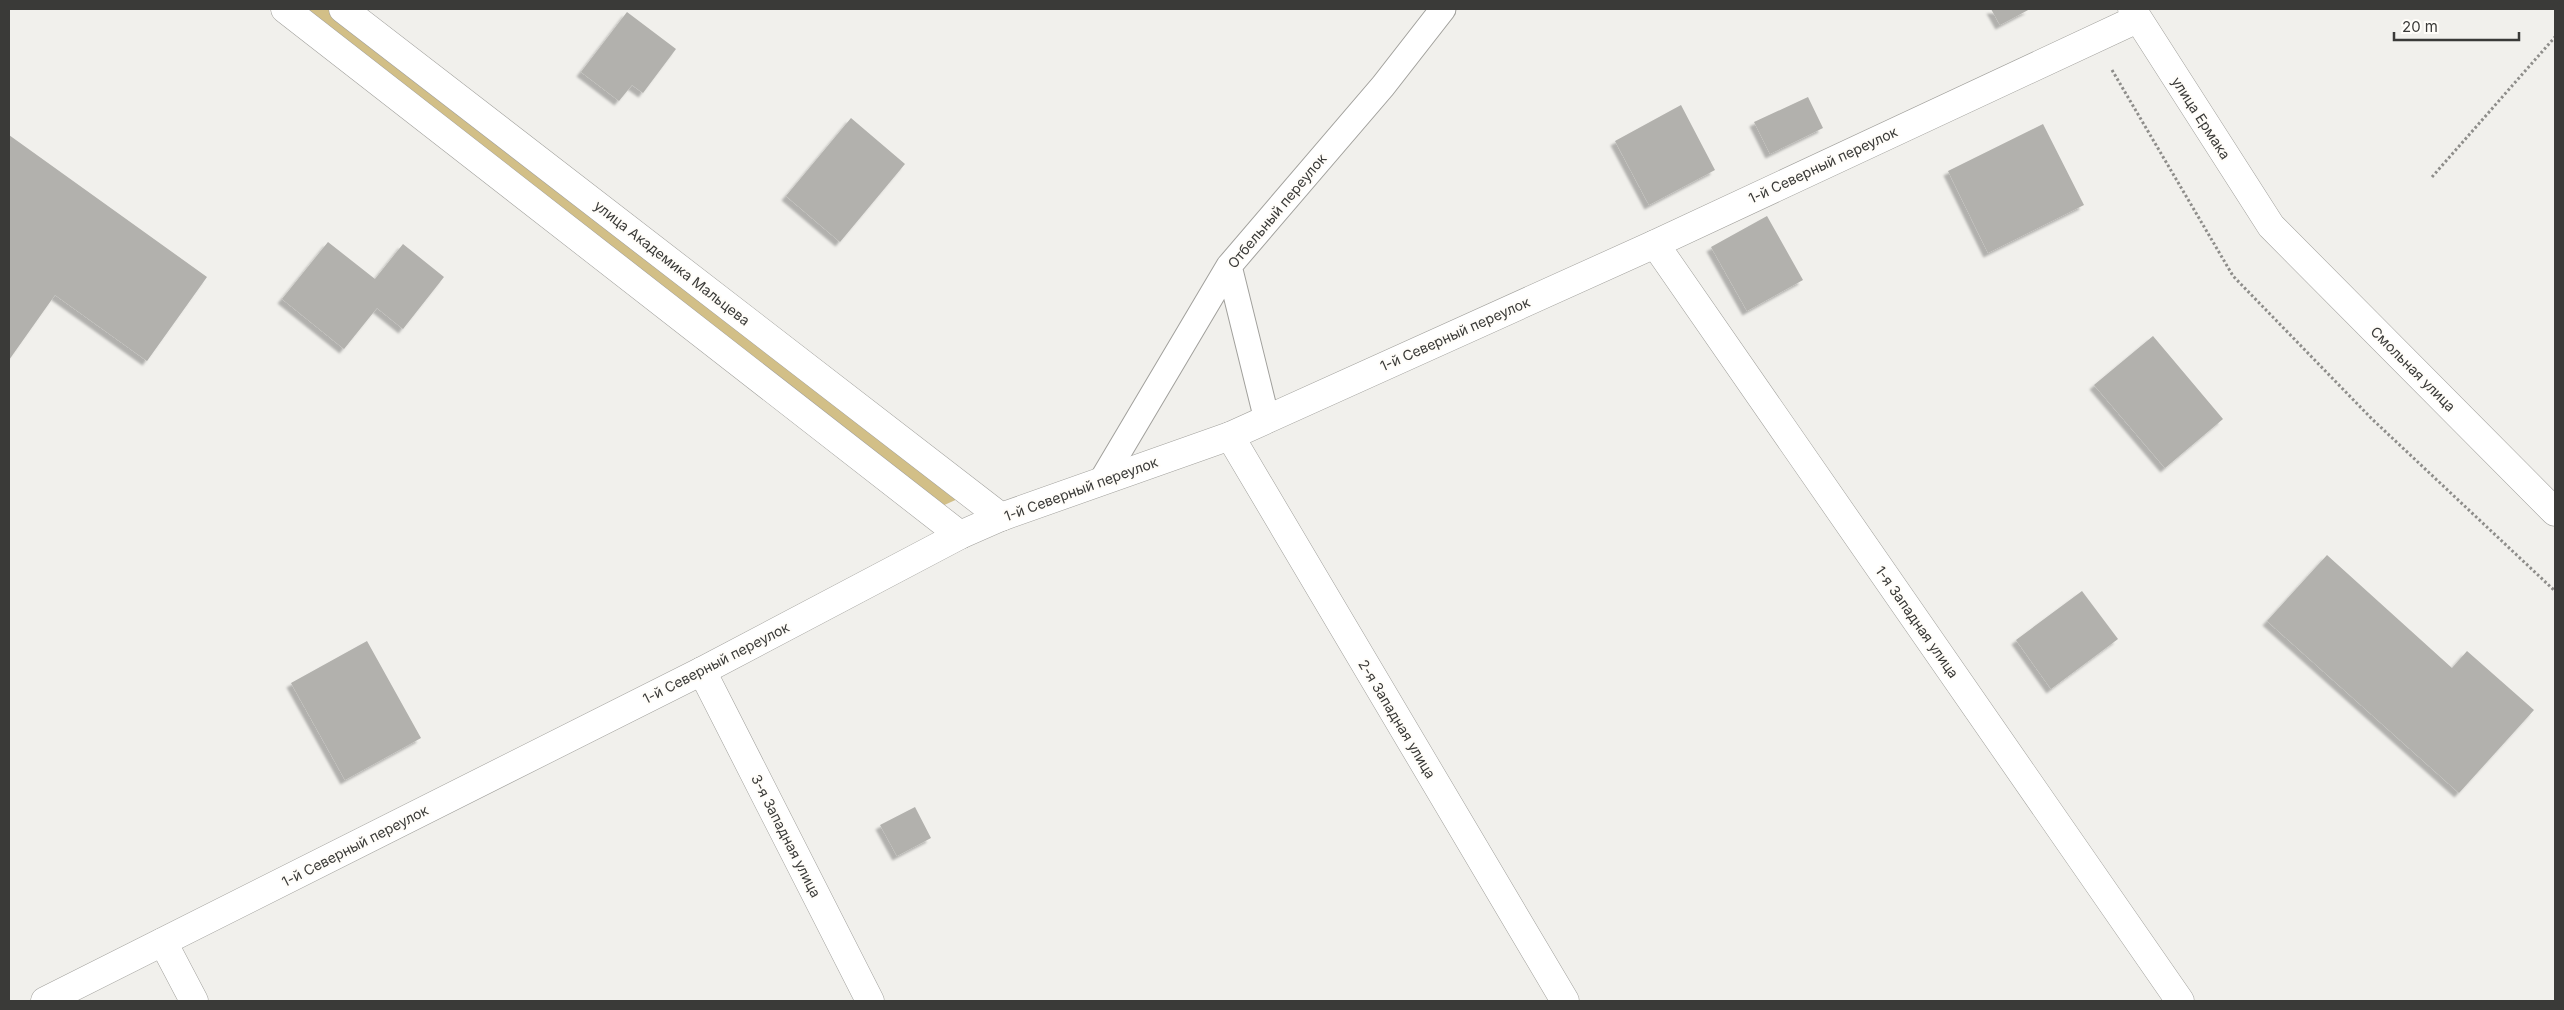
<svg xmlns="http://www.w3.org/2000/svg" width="2564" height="1010" font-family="Inter,sans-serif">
  <defs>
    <filter id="shadow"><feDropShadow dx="-4.5" dy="4.5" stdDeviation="1" flood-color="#0004"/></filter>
  </defs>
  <rect width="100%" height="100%" fill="#f1f0ec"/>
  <!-- green -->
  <path fill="#d2bf87" d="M 302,9 L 331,9 L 962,497 L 940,507 Z"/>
  <!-- building -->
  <path fill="#b2b1ad" filter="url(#shadow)" d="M 1991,9 L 2030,9 L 2000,25 Z
    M 627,12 L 676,49 L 643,93 L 632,85 L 619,101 L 581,72 Z
    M 1808,97 L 1823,128 L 1770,154 L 1754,122 Z
    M 1681,105 L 1715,170 L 1649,205 L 1615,141 Z
    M 851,118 L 905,164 L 840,242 L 786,196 Z
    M 2043,124 L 2084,205 L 1988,253 L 1948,171 Z
    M 9,135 L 207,277 L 147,361 L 55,295 L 9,360 Z
    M 1767,216 L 1803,280 L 1747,311 L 1711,247 Z
    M 328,242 L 375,279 L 403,244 L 444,277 L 403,329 L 377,308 L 344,349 L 282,299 Z
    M 2153,336 L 2223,419 L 2165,468 L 2094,385 Z
    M 2327,555 L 2452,668 L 2467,651 L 2534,710 L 2459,793 L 2267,621 Z
    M 2082,591 L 2118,639 L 2051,689 L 2016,640 Z
    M 367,641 L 421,738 L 345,780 L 291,683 Z
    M 915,807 L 931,838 L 897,856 L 880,825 Z"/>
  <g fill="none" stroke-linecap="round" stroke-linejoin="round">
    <defs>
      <path id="lane" d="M 1229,266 L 1267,420
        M 1102,480 L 1229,266 L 1383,86 L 1443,9"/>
      <path id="street" d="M 285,9 L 960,535
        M 343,9 L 1001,517
        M 1655,244 L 2180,1001
        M 1230,436 L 1565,1001
        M 702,671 L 870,1001
        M 163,942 L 194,1001"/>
      <path id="secondary" d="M 2132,9 L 2271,226 L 2555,512
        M 45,1001 L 702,671 L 960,535 L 1001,517 L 1230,436 L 1655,244 L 2137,19"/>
    </defs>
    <!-- lane casing -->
    <use href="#lane" stroke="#a1a09c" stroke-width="27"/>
    <!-- street casing -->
    <use href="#street" stroke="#a1a09c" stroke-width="29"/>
    <!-- secondary casing -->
    <use href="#secondary" stroke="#a1a09c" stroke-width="29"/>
    <!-- path -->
    <path stroke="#8e8d8a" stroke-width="3" stroke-dasharray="2.5 2.5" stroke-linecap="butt" d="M 2112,70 L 2233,276 L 2372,419 L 2555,591
      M 2432,177 L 2555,37"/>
    <!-- lane -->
    <use href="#lane" stroke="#fff" stroke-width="25"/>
    <!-- street -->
    <use href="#street" stroke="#fff" stroke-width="28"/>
    <!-- secondary -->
    <use href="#secondary" stroke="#fff" stroke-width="28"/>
  </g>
  <g text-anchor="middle" stroke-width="4" stroke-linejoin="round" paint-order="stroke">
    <!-- street labels -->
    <g font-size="14" fill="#3a3a38" stroke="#fffdf9">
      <text transform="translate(2201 118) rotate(57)" y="5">улица Ермака</text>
      <text transform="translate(1823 165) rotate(-25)" y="5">1-й Северный переулок</text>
      <text transform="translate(1277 211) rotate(-50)" y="5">Отбельный переулок</text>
      <text transform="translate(672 263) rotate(38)" y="5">улица Академика Мальцева</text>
      <text transform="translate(1455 334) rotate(-24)" y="5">1-й Северный переулок</text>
      <text transform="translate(2413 369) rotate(45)" y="5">Смольная улица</text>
      <text transform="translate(1081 489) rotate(-20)" y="5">1-й Северный переулок</text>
      <text transform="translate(1917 622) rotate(55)" y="5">1-я Западная улица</text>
      <text transform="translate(716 663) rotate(-27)" y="5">1-й Северный переулок</text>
      <text transform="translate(1397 719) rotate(59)" y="5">2-я Западная улица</text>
      <text transform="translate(786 836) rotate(63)" y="5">3-я Западная улица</text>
      <text transform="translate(355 846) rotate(-27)" y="5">1-й Северный переулок</text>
    </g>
  </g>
  <!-- border -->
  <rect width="2564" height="1010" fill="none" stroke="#3a3a38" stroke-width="20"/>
  <!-- scale -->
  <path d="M2394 32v8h125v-8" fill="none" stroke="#3a3a38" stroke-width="2.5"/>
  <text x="2402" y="32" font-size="15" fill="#3a3a38" stroke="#fffdf9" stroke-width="4" paint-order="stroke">20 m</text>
</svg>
